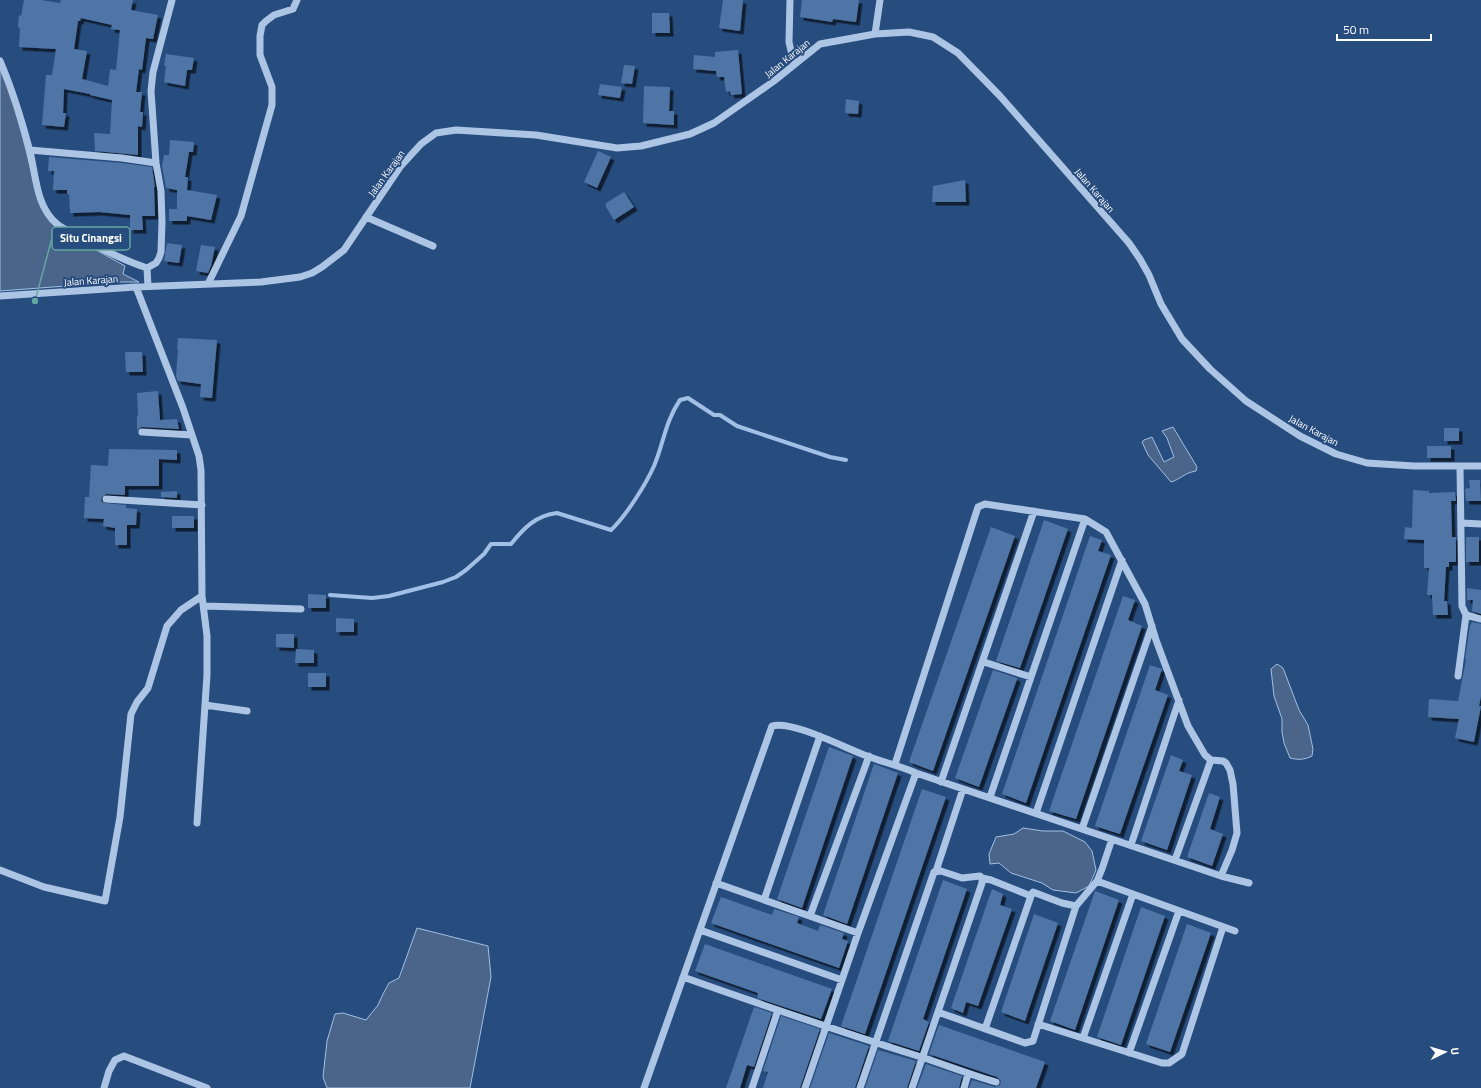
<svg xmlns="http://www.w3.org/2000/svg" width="1481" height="1088" font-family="'Titillium Web',sans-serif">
  <defs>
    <filter id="shadow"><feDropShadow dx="3.5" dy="3.5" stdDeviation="0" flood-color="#0009"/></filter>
  </defs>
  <rect width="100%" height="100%" fill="#274c7e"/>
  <!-- water -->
  <path fill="#4a6589" stroke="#a2c0e5" d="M 0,68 L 11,95 L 23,138 L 38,199 L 71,236 L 125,266 L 123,274 L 139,282 L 119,282 L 0,291 Z
    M 1173,427 L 1197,467 L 1196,471 C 1184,473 1181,479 1171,482 L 1148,455 L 1142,442 L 1144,440 L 1152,437 L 1164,462 L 1174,457 L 1167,438 L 1162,431 Z
    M 1277,664 L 1283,668 L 1299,710 L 1308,725 L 1313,749 L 1312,756 C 1304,760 1298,760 1290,758 L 1284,743 L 1282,732 L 1282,719 L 1274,696 L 1271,669 Z
    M 1023,828 L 1043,831 L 1063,831 L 1085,842 L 1092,851 L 1096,870 L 1089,886 L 1076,893 L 1053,890 L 1042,883 L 1011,873 L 999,863 L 990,864 L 989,854 L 996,837 L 1014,834 Z
    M 417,928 L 488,946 L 491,977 L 470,1088 L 327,1088 L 323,1077 L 327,1041 L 335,1014 L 343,1013 L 366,1020 L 378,1005 L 383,994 L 389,983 L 399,978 Z"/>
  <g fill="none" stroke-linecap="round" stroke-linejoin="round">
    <!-- stream -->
    <path stroke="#a2c0e5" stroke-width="4" d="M 330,595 L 372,598 L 389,596 L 443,582 L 456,577 L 466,570 L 484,554 L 491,544 L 511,544 C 523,529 536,515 557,513 L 611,530 C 626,516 646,484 654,466 C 664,442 665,422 680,400 L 688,398 L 714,415 L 720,415 L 737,426 L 830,457 L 846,460"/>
  </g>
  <!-- building -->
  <path fill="#5075a6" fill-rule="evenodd" filter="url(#shadow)" d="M 24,0 L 41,0 L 60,3 L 61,0 L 133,0 L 131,10 L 158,15 L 153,39 L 146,38 L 142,70 L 139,69 L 136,92 L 142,92 L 140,112 L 143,112 L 142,127 L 138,126 L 138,155 L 95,151 L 94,133 L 110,134 L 112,100 L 90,95 L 90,94 L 64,89 L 63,113 L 66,113 L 64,127 L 42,125 L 46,75 L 52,75 L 56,49 L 19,47 L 20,28 L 18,27 L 19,15 L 21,16 ZM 81,18 L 112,25 L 111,29 L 120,30 L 116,70 L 110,69 L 108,86 L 82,79 L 87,51 L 74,49 L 78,21 L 80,21 Z
    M 723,0 L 743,0 L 740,31 L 719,28 Z
    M 802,0 L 859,0 L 856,22 L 833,19 L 832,22 L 800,17 Z
    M 652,13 L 669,13 L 670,33 L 652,33 Z
    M 738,50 L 742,94 L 731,95 L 730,91 L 726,92 L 724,77 L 717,77 L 716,71 L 693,69 L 694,55 L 715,57 L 715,52 Z
    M 166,54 L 194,58 L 192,70 L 187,70 L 185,86 L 164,82 L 166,66 L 164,66 Z
    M 624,65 L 635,66 L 632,84 L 621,83 Z
    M 600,84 L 622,87 L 620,98 L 598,95 Z
    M 644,86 L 670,87 L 669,111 L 674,111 L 674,125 L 643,123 Z
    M 846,99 L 859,101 L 858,114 L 845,113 Z
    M 170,140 L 194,142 L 193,152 L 189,152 L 185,177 L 188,177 L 187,190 L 217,195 L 211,220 L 187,216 L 187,221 L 169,221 L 169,209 L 177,209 L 177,190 L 166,188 L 162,166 L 164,155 L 169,155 Z
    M 598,151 L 611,157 L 597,188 L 584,182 Z
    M 49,157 L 121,163 L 152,167 L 155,187 L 154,187 L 155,216 L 142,216 L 143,230 L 130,230 L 130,215 L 99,212 L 70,213 L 69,194 L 67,194 L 67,190 L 53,190 L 54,171 L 48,171 Z
    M 965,180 L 966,202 L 932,202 L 933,186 Z
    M 624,192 L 634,207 L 614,220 L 606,207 L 606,203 Z
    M 167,243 L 182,245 L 179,263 L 164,261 Z
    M 201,245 L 215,247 L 211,266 L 208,273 L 196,271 Z
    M 178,338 L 217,340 L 212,398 L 200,397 L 201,384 L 178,381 L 176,376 L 178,349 L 177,349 Z
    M 125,352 L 142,352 L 143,372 L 126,372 Z
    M 158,391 L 160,420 L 177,419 L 179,429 L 142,427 L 139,428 L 137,431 L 137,416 L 138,416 L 137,393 Z
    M 1444,428 L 1459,428 L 1459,441 L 1444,441 Z
    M 1427,446 L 1451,446 L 1451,458 L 1427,458 Z
    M 109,449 L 177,450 L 177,460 L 159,459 L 159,486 L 125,486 L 125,495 L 106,494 L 102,497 L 101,501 L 104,503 L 126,505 L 126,508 L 137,509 L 136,525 L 127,525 L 127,545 L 115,545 L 115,528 L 103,526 L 104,519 L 84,518 L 85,497 L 89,497 L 91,465 L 108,466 Z
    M 1469,480 L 1480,480 L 1481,501 L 1466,501 L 1465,489 L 1470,488 Z
    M 1413,490 L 1429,491 L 1429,493 L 1455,492 L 1456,501 L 1451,501 L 1452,537 L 1456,537 L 1456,562 L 1449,562 L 1449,567 L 1446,567 L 1444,601 L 1447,601 L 1448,615 L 1433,615 L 1432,595 L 1427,595 L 1429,568 L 1424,568 L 1424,540 L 1404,539 L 1405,527 L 1412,528 Z
    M 177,491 L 177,498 L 161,497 L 161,492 Z
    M 172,516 L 194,516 L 194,528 L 172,528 Z
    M 1044,520 L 1068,529 L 1020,668 L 996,661 Z
    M 991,527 L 1015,536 L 933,771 L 909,762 Z
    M 1090,536 L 1102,540 L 1098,551 L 1111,555 L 1026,803 L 1002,794 Z
    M 1466,537 L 1479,537 L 1479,562 L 1466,562 Z
    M 1467,588 L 1481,590 L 1481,614 L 1472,611 L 1473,600 L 1474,600 L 1467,600 Z
    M 308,594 L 326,595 L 326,608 L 308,608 Z
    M 1123,596 L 1135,600 L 1128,620 L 1142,626 L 1076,819 L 1049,811 Z
    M 336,618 L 354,619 L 354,632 L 336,632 Z
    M 1472,622 L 1481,624 L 1481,696 L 1479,706 L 1481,706 L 1474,742 L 1455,738 L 1459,719 L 1428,717 L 1429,699 L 1458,701 L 1466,660 L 1465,659 L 1470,625 L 1471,625 Z
    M 276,634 L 294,634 L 294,648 L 276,647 Z
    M 296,649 L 314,650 L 314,663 L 295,663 Z
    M 1150,665 L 1162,669 L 1155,690 L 1168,695 L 1120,834 L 1095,826 Z
    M 993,670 L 1017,678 L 1017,679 L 979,787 L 955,778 Z
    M 308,673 L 326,673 L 326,687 L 308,687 Z
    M 829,747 L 853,756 L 802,908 L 777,899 Z
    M 1171,755 L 1183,760 L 1179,771 L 1192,775 L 1167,850 L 1141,841 Z
    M 874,764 L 898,773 L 847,924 L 823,915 Z
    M 922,789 L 946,797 L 865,1034 L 841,1026 Z
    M 1209,793 L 1220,797 L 1210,829 L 1223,834 L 1212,866 L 1187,857 Z
    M 943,880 L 967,889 L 923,1019 L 929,1022 L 919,1051 L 888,1041 Z
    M 992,889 L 1003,894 L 1000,905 L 1012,909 L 978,1006 L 966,1002 L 963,1013 L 951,1008 Z
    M 1095,891 L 1119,900 L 1075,1030 L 1050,1021 Z
    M 721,897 L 772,915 L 774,909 L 799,917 L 797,923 L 818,931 L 820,925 L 844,933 L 842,939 L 848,941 L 839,968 L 711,923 Z
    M 1141,907 L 1165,916 L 1121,1045 L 1097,1037 Z
    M 1034,914 L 1058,923 L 1025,1021 L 1001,1012 Z
    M 1187,924 L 1211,933 L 1170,1052 L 1146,1044 Z
    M 705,944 L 832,989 L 821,1019 L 757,998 L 758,993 L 695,971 Z
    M 754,1007 L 772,1013 L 754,1067 L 747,1065 L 740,1088 L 726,1088 Z
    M 781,1016 L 820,1029 L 800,1088 L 763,1088 L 768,1072 L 763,1071 Z
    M 939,1025 L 1045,1062 L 1036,1088 L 969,1088 L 972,1080 L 995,1087 L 1000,1085 L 1001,1081 L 997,1077 L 929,1054 Z
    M 829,1033 L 869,1046 L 855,1088 L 810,1088 Z
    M 878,1050 L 916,1061 L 907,1088 L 865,1088 Z
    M 926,1064 L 962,1076 L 959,1088 L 917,1088 Z"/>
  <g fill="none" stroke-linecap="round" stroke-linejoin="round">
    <!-- minor -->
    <path stroke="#adc5e5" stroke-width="7" d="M 790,0 L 789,42 L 794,64
      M 875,34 L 880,0
      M 0,61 C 12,89 21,118 29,148 C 36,172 35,206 57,224 C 63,229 71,232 78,236 C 101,249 123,260 147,268
      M 30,150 L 122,158 L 156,163
      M 366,217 L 433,246
      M 208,284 L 241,216 L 272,105 L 272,87 L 260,55 L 260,36 L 262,25 L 266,21 L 274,15 L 293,9 L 297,0
      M 148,286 L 147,268 L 156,263 L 159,258 L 161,252 L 162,222 L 161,191 L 156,163 L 151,91 L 153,72 L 172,0
      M 0,296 L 136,287 L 261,282 L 300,277 L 312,273 L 322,267 L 344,250 L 400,167 L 421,144 L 436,133 L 456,130 L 536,135 L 617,148 L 641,146 L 690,134 L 714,123 L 774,81 L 820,44 L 875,34 L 909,32 L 933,37 L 958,53 L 1000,96 L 1129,243 L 1140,259 L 1149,275 L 1161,304 L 1182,339 L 1210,369 L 1246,401 L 1300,436 L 1336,454 L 1367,463 L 1414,466 L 1481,466
      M 142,432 L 192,435
      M 1460,466 L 1462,606 L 1466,615 L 1481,619
      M 106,499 L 202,505
      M 1461,523 L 1481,524
      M 204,606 L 301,609
      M 984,662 L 1031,677
      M 1458,676 L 1466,615
      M 205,705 L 247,711
      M 895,764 L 978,507 L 985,504 L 1085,519 L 1106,532 L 1145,604 L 1156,640 L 1188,726 L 1205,755 L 1211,760 L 1223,761 L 1226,763 L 1230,770 L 1233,784 L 1237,833 L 1232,850 L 1221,876
      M 941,782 L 1034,511
      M 990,797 L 1085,519
      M 1036,813 L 1122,560
      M 197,823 L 207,675 L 207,636 L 202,596
      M 1082,829 L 1152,626
      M 1131,845 L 1179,700
      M 1175,860 L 1211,760
      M 0,870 L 44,887 L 105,901 L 120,817 L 131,714 L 137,702 L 148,688 L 167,626 L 181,610 L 202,596 L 201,470 L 199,456 L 183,408 L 136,287
      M 936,871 L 963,789
      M 982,878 L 991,880 L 1031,896 L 1033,892 L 1062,903 L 1076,906
      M 1097,881 L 1235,931
      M 716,883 L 858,933
      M 764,900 L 820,736
      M 810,916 L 869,756
      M 700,930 L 842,980
      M 683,977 C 762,1005 841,1032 921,1057 C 946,1065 971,1075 996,1082
      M 938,1012 L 1025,1043 L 1033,1041 L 1076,906 L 1097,881 L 1102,869 L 1112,839
      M 1038,1024 L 1162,1063 L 1169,1063 L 1182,1054 L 1223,927
      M 985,1029 L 1031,896
      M 1083,1038 L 1133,894
      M 1129,1053 L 1179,911
      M 104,1088 L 109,1071 L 115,1060 L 124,1056 L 207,1088
      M 644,1088 L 772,726 C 792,720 845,748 867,756 C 883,762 900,766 916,773
      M 752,1088 L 778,1010
      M 805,1088 L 858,933 L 916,773 L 1221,876 L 1249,883
      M 860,1088 L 934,872 L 941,871 L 962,878 L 980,876 L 982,878 L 982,883 L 912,1088
      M 964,1088 L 968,1074"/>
  </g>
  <g text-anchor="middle" stroke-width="4" stroke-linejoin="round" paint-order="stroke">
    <!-- street labels -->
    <g font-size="10" fill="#fff" stroke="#274c7e">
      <text transform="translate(787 58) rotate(-39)" y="4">Jalan Karajan</text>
      <text transform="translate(386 173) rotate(-54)" y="4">Jalan Karajan</text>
      <text transform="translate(1095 190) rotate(49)" y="4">Jalan Karajan</text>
      <text transform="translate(91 280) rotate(-4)" y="4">Jalan Karajan</text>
      <text transform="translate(1314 430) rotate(28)" y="4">Jalan Karajan</text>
    </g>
  </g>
  <!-- callouts -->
  <path fill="none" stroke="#63a6a1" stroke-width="1.5" d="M35 301L52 238"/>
  <circle fill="#63a6a1" stroke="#274c7e" stroke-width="1.5" cx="35" cy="301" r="4"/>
  <rect fill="#274c7e" stroke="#63a6a1" stroke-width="1.5" x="52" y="227" width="78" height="23" rx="4"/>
  <g font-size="11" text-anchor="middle" font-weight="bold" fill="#fff">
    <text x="91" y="242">Situ Cinangsi</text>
  </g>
  <!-- north arrow -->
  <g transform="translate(1445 1052) rotate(85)" stroke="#274c7e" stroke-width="3" paint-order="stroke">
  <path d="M0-3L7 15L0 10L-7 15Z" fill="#ffffff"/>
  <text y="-6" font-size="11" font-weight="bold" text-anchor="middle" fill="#ffffff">U</text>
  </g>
  <!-- scale -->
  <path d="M1337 34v6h94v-6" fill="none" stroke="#ffffff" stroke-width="2"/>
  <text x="1343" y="34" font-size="12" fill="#ffffff" stroke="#274c7e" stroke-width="3" paint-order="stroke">50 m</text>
</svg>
